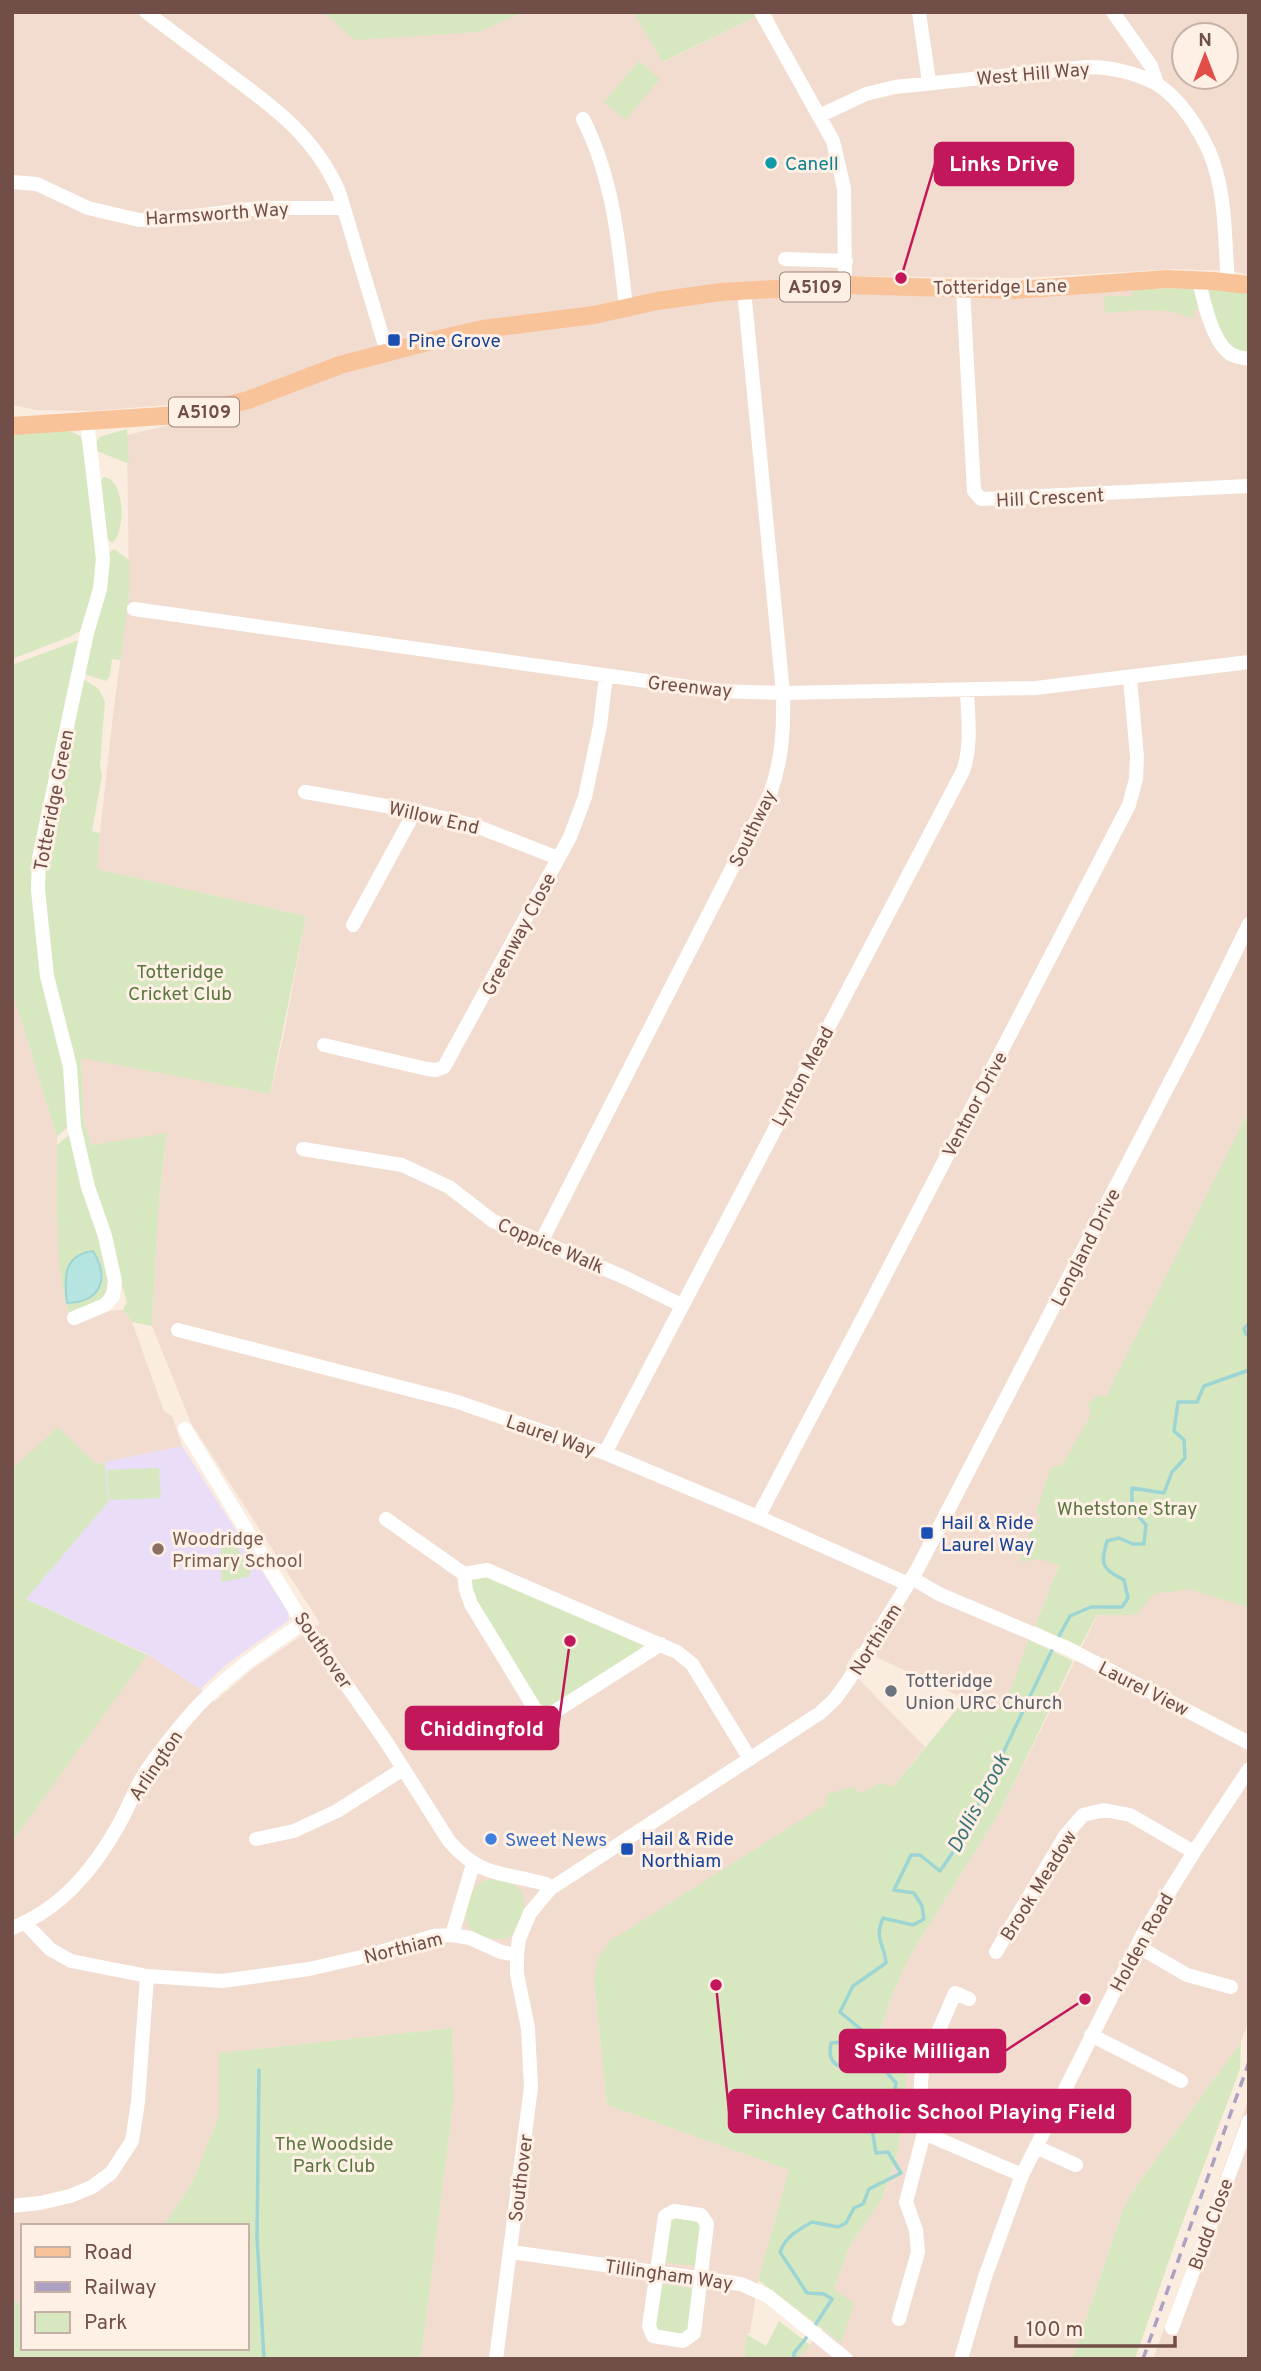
<svg xmlns="http://www.w3.org/2000/svg" width="1261" height="2371" font-family="Overpass,sans-serif">
  <rect width="100%" height="100%" fill="#fbece0"/>
  <!-- residential -->
  <path fill="#f2dccf" fill-rule="evenodd" d="M 12,12 L 323,12 L 478,32 L 525,12 L 633,12 L 664,62 L 757,16 L 820,115 L 771,12 L 1249,12 L 1249,275 L 1233,271 L 1174,269 L 1023,278 L 856,276 L 856,289 L 974,298 L 1192,288 L 1249,292 L 1249,1110 L 1106,1398 L 1063,1554 L 1003,1709 L 965,1699 L 857,1648 L 846,1666 L 925,1747 L 877,1807 L 594,1981 L 607,2105 L 789,2170 L 758,2280 L 750,2333 L 746,2334 L 744,2359 L 421,2359 L 454,2097 L 452,2028 L 220,2053 L 219,2115 L 191,2185 L 163,2226 L 23,2226 L 23,2306 L 12,2299 L 12,1842 L 147,1654 L 200,1689 L 214,1702 L 253,1669 L 320,1623 L 191,1423 L 152,1326 L 159,1200 L 167,1134 L 91,1145 L 84,1122 L 81,1057 L 270,1094 L 283,1038 L 306,916 L 96,869 L 113,715 L 129,593 L 127,435 L 209,416 L 243,399 L 92,411 L 36,410 L 12,405 ZM 1184,35 L 1226,35 L 1226,77 L 1184,77 Z
    M 12,991 L 57,1137 L 58,1211 L 65,1300 L 69,1313 L 74,1323 L 106,1311 L 123,1310 L 132,1322 L 164,1411 L 172,1416 L 182,1446 L 96,1464 L 58,1428 L 12,1469 Z
    M 1178,1579 L 1249,1604 L 1249,2021 L 1241,2042 L 1133,2191 L 1123,2210 L 1072,2359 L 801,2359 L 800,2356 L 823,2329 L 841,2342 L 834,2289 L 850,2245 L 882,2199 L 894,2165 L 904,2119 L 907,2067 L 875,2046 L 893,1993 L 911,1954 L 1001,1810 L 1103,1604 Z
    M 1249,2098 L 1249,2359 L 1153,2359 Z"/>
  <!-- education -->
  <path fill="#e9ddf7" d="M 182,1446 L 288,1612 L 289,1620 L 228,1663 L 200,1689 L 149,1655 L 26,1599 L 107,1502 L 105,1462 Z"/>
  <!-- green -->
  <path fill="#d7e8c0" d="M 323,12 L 525,12 L 478,32 L 355,40 Z
    M 633,12 L 755,12 L 757,16 L 663,62 Z
    M 639,61 L 660,79 L 625,120 L 604,102 Z
    M 1192,288 L 1249,292 L 1249,355 L 1230,348 L 1202,308 L 1194,310 L 1193,318 C 1186,318 1184,314 1178,313 C 1155,308 1128,311 1105,313 L 1104,296 L 1132,296 L 1134,289 Z
    M 127,429 L 129,464 L 97,451 L 96,444 L 99,437 Z
    M 70,431 L 80,436 C 92,464 101,546 97,577 C 95,594 87,613 82,630 L 69,637 L 12,659 L 12,433 Z
    M 104,477 C 126,480 126,533 112,543 L 107,539 L 101,480 Z
    M 114,549 L 129,560 L 129,593 L 121,660 L 112,659 L 110,676 L 106,681 L 81,673 L 108,553 Z
    M 76,641 L 80,641 L 31,882 L 39,956 L 60,1038 L 71,1124 L 57,1137 L 12,991 L 12,665 Z
    M 83,679 L 99,689 L 105,702 L 100,765 L 102,776 L 92,831 L 100,833 L 97,869 L 306,916 L 270,1094 L 81,1058 L 84,1122 L 91,1145 L 167,1133 L 159,1200 L 152,1326 L 132,1322 L 123,1310 L 127,1302 L 97,1204 L 77,1108 L 74,1052 L 52,976 L 41,869 Z
    M 1249,1110 L 1249,1608 L 1189,1589 L 1154,1594 L 1136,1615 L 1097,1615 L 1080,1647 L 1035,1626 L 1059,1565 L 1037,1559 L 1021,1562 L 1021,1553 L 1028,1548 L 1029,1532 L 1032,1532 L 1040,1517 L 1036,1512 L 1051,1467 L 1062,1465 L 1091,1415 L 1088,1404 L 1097,1395 L 1106,1397 Z
    M 70,1134 L 93,1213 L 109,1284 L 101,1302 L 81,1311 L 69,1313 C 53,1266 58,1195 57,1145 Z
    M 58,1427 L 96,1464 L 105,1462 L 108,1502 L 26,1599 L 147,1655 L 12,1842 L 12,1469 Z
    M 159,1468 L 161,1498 L 109,1500 L 107,1470 Z
    M 234,1542 L 251,1570 L 248,1577 L 221,1582 L 221,1543 Z
    M 489,1574 L 642,1644 L 639,1651 L 554,1707 L 545,1709 L 538,1705 L 485,1619 L 469,1580 Z
    M 1029,1640 L 1073,1661 L 1001,1810 L 911,1954 L 893,1993 L 875,2046 L 907,2067 L 904,2119 L 894,2165 L 882,2199 L 850,2245 L 834,2289 L 854,2303 L 841,2343 L 758,2280 L 789,2170 L 607,2105 L 594,1981 L 597,1960 L 610,1941 L 828,1803 L 825,1800 L 829,1793 L 853,1787 L 861,1793 L 881,1783 L 893,1787 L 965,1699 L 1003,1709 Z
    M 485,1880 C 531,1877 533,1907 509,1938 C 497,1941 474,1938 468,1925 C 461,1912 472,1886 485,1880 Z
    M 452,2028 L 454,2097 L 421,2359 L 12,2359 L 12,2299 L 23,2306 L 23,2348 L 247,2348 L 247,2226 L 163,2226 L 191,2185 L 219,2115 L 219,2053 Z
    M 1241,2042 L 1240,2069 L 1180,2229 L 1135,2359 L 1072,2359 L 1123,2210 L 1133,2191 Z
    M 670,2215 L 702,2221 L 695,2266 L 663,2262 Z
    M 661,2284 L 691,2288 C 695,2301 691,2324 686,2336 L 655,2332 Z
    M 779,2321 L 810,2345 L 800,2356 L 801,2359 L 744,2359 L 746,2334 L 766,2346 Z"/>
  <!-- water -->
  <path fill="#b6e4e1" stroke="#9cd5d3" stroke-width="2" d="M 93,1251 C 110,1279 101,1302 67,1303 C 64,1278 63,1255 93,1251 Z"/>
  <g fill="none" stroke-linecap="round" stroke-linejoin="round">
    <!-- stream -->
    <path stroke="#9cd5d3" stroke-width="3.5" d="M 1249,1323 L 1244,1329 L 1246,1334 L 1249,1335
      M 1058,1638 L 1070,1616 L 1091,1607 L 1122,1607 L 1128,1598 L 1124,1580 C 1102,1568 1100,1566 1107,1541 L 1119,1538 L 1133,1544 L 1144,1544 L 1146,1525 C 1133,1511 1131,1507 1132,1488 L 1164,1493 L 1172,1472 L 1185,1458 L 1184,1440 L 1174,1431 L 1178,1402 L 1197,1402 L 1204,1386 L 1249,1370
      M 259,2070 L 257,2237 L 264,2359
      M 814,2327 L 832,2299 L 824,2294 L 807,2293 L 780,2252 C 786,2236 798,2230 812,2222 L 838,2227 L 846,2223 L 854,2208 L 863,2204 L 869,2189 L 901,2173 L 888,2152 L 876,2153 L 871,2123 L 890,2120 L 896,2083 L 878,2062 C 859,2070 824,2076 831,2043 L 860,2041 L 863,2031 L 840,2012 L 853,1986 L 886,1963 C 884,1943 874,1939 883,1918 L 913,1925 L 924,1919 L 922,1906 L 914,1893 L 894,1890 L 911,1855 L 920,1855 L 940,1871 L 962,1839 L 1053,1648
      M 794,2359 L 794,2353 L 810,2333"/>
    <!-- minor -->
    <path stroke="#fff" stroke-width="14" d="M 146,12 C 174,33 202,54 229,74 C 276,109 315,137 339,192 L 387,352
      M 761,12 L 833,141 L 844,188 L 845,285
      M 919,12 L 929,82
      M 1113,12 L 1151,66 L 1157,84
      M 819,116 L 866,94 L 895,87 L 1087,67 C 1111,67 1133,72 1155,83 C 1183,99 1210,144 1217,175 C 1226,209 1225,247 1228,282
      M 583,119 C 613,178 619,243 626,308
      M 12,182 L 37,184 L 88,208 L 139,220 L 163,220 L 260,208 L 344,208
      M 785,259 L 846,261
      M 1199,280 C 1203,300 1212,339 1228,352 C 1233,357 1242,358 1249,359
      M 963,289 L 974,491 L 981,499 L 1249,486
      M 134,609 L 718,691 L 783,693 L 1036,688 L 1249,662
      M 305,792 L 415,811 L 476,826 L 558,858
      M 353,925 L 415,811
      M 324,1045 L 427,1069 L 436,1070 L 444,1067 L 570,837 L 585,797 L 600,726 L 606,676
      M 303,1149 L 402,1165 L 449,1187 L 493,1221 L 626,1278 L 681,1305
      M 542,1240 L 770,794 C 782,761 784,728 783,693 L 744,290
      M 74,1318 L 105,1305 L 113,1296 L 115,1281 L 105,1236 L 88,1187 L 74,1126 L 70,1067 L 47,976 L 38,890 L 39,858 L 87,633 L 100,589 L 103,559 L 87,422
      M 178,1330 L 458,1402 L 605,1453 L 758,1517 L 908,1584
      M 185,1429 L 303,1623 L 387,1743 L 449,1841 C 481,1878 503,1872 546,1884 L 550,1889
      M 605,1453 L 963,771 C 972,746 968,717 967,690
      M 758,1517 L 865,1314 L 1129,805 L 1136,779 L 1137,757 L 1130,678
      M 386,1519 L 464,1574 L 487,1570 L 677,1652 L 692,1664 L 750,1759
      M 464,1574 L 466,1590 L 471,1604 L 535,1709 L 542,1714 L 554,1712 L 661,1644
      M 912,1578 L 939,1594 L 1067,1648 L 1249,1743
      M 256,1839 L 294,1831 L 337,1811 L 403,1769
      M 25,1923 L 50,1949 L 71,1961 L 147,1976 L 222,1981 L 309,1969 L 370,1955 L 434,1936 L 452,1935 L 470,1938 L 501,1952 L 517,1955
      M 12,1928 C 61,1909 93,1870 118,1826 C 128,1809 134,1790 145,1773 C 157,1754 173,1735 187,1718 C 220,1679 262,1651 303,1623
      M 452,1935 L 473,1864
      M 1137,1946 L 1187,1975 L 1231,1987
      M 996,1952 L 1065,1836 L 1083,1815 L 1104,1810 L 1130,1815 L 1194,1852
      M 969,1999 L 955,1993 L 922,2069 L 920,2099 L 924,2133 L 1022,2175
      M 1091,2035 L 1181,2081
      M 1036,2147 L 1076,2165
      M 12,2206 L 40,2203 L 70,2196 L 92,2187 L 111,2173 L 132,2141 L 138,2102 L 147,1976
      M 674,2211 L 701,2215 L 707,2224 L 694,2333 L 683,2341 L 653,2336 L 649,2326 L 665,2216 Z
      M 511,2252 L 741,2284 L 768,2296 L 846,2359
      M 899,2319 L 918,2252 L 916,2230 L 906,2202 L 924,2133
      M 1172,2328 L 1249,2121
      M 496,2359 L 531,2087 L 528,2028 L 517,1974 L 517,1955 L 519,1939 L 530,1913 L 550,1889 L 820,1713 L 835,1699 L 848,1681 L 918,1568 L 1194,1036 L 1249,924
      M 961,2359 L 985,2277 L 1022,2175 L 1143,1934 L 1194,1852 L 1249,1769"/>
    <!-- major -->
    <path stroke="#f9c39a" stroke-width="18" d="M 12,426 L 193,414 L 248,400 L 340,365 L 439,339 L 483,329 L 594,315 L 657,301 L 721,292 L 845,285 L 1015,290 L 1167,279 L 1213,281 L 1249,285"/>
    <!-- rail -->
    <path stroke="#aca0c3" stroke-width="3.5" stroke-dasharray="10 7" stroke-linecap="butt" d="M 1143,2359 L 1249,2062"/>
  </g>
  <!-- markers -->
  <circle fill="#0f9aa8" stroke="#fff0e6" stroke-width="2.5" cx="771" cy="163" r="7"/>
  <g fill="#1a4fb4" stroke="#fff0e6" stroke-width="2.5">
    <rect x="387" y="333" width="14" height="14" rx="3.5"/>
    <rect x="920" y="1526" width="14" height="14" rx="3.5"/>
    <rect x="620" y="1842" width="14" height="14" rx="3.5"/>
  </g>
  <circle fill="#8d6e63" stroke="#fff0e6" stroke-width="2.5" cx="158" cy="1549" r="7"/>
  <circle fill="#6b7280" stroke="#fff0e6" stroke-width="2.5" cx="891" cy="1691" r="7"/>
  <circle fill="#3f7fe0" stroke="#fff0e6" stroke-width="2.5" cx="491" cy="1839" r="7"/>
  <g text-anchor="middle" stroke-width="6" stroke-linejoin="round" paint-order="stroke">
    <!-- shield labels -->
    <g fill="#fff0e6" stroke="#9c7f77" stroke-width="2">
      <rect x="780" y="272.5" width="70" height="29" rx="5"/>
      <rect x="169" y="397.5" width="70" height="29" rx="5"/>
    </g>
    <g font-size="18" font-weight="bold" fill="#714f48">
      <text x="815" y="293">A5109</text>
      <text x="204" y="418">A5109</text>
    </g>
    <!-- street labels -->
    <g font-size="19" fill="#714f48" stroke="#fff0e6">
      <text transform="translate(1033 73) rotate(-5)" y="7">West Hill Way</text>
      <text transform="translate(217 213) rotate(-4)" y="7">Harmsworth Way</text>
      <text transform="translate(1000 286) rotate(-1)" y="7">Totteridge Lane</text>
      <text transform="translate(1050 497) rotate(-3)" y="7">Hill Crescent</text>
      <text transform="translate(690 686) rotate(6)" y="7">Greenway</text>
      <text transform="translate(53 800) rotate(-79)" y="7">Totteridge Green</text>
      <text transform="translate(434 817) rotate(13)" y="7">Willow End</text>
      <text transform="translate(752 828) rotate(-64)" y="7">Southway</text>
      <text transform="translate(518 934) rotate(-62)" y="7">Greenway Close</text>
      <text transform="translate(802 1076) rotate(-62)" y="7">Lynton Mead</text>
      <text transform="translate(974 1104) rotate(-62)" y="7">Ventnor Drive</text>
      <text transform="translate(551 1245) rotate(23)" y="7">Coppice Walk</text>
      <text transform="translate(1085 1247) rotate(-63)" y="7">Longland Drive</text>
      <text transform="translate(551 1435) rotate(19)" y="7">Laurel Way</text>
      <text transform="translate(875 1639) rotate(-58)" y="7">Northiam</text>
      <text transform="translate(324 1650) rotate(56)" y="7">Southover</text>
      <text transform="translate(1144 1688) rotate(27)" y="7">Laurel View</text>
      <text transform="translate(155 1765) rotate(-56)" y="7">Arlington</text>
      <text transform="translate(1038 1885) rotate(-58)" y="7">Brook Meadow</text>
      <text transform="translate(1141 1942) rotate(-61)" y="7">Holden Road</text>
      <text transform="translate(403 1947) rotate(-14)" y="7">Northiam</text>
      <text transform="translate(520 2178) rotate(-83)" y="7">Southover</text>
      <text transform="translate(1210 2224) rotate(-70)" y="7">Budd Close</text>
      <text transform="translate(669 2274) rotate(8)" y="7">Tillingham Way</text>
    </g>
    <!-- culture labels -->
    <g font-size="19" fill="#0d838f" stroke="#fff0e6" text-anchor="start">
      <text x="785" y="170">Canell</text>
    </g>
    <!-- transit labels -->
    <g font-size="19" fill="#164399" stroke="#fff0e6" text-anchor="start">
      <text x="408" y="347">Pine Grove</text>
      <text x="941" y="1529">Hail &amp; Ride<tspan x="941" dy="22">Laurel Way</tspan></text>
      <text x="641" y="1845">Hail &amp; Ride<tspan x="641" dy="22">Northiam</tspan></text>
    </g>
    <!-- park labels -->
    <g font-size="19" fill="#5b7741" stroke="#fff0e6">
      <text x="180" y="978">Totteridge<tspan x="180" dy="22">Cricket Club</tspan></text>
      <text x="1127" y="1515">Whetstone Stray</text>
      <text x="334" y="2150">The Woodside<tspan x="334" dy="22">Park Club</tspan></text>
    </g>
    <!-- education labels -->
    <g font-size="19" fill="#785e54" stroke="#fff0e6" text-anchor="start">
      <text x="172" y="1545">Woodridge<tspan x="172" dy="22">Primary School</tspan></text>
    </g>
    <!-- worship labels -->
    <g font-size="19" fill="#5b616d" stroke="#fff0e6" text-anchor="start">
      <text x="905" y="1687">Totteridge<tspan x="905" dy="22">Union URC Church</tspan></text>
    </g>
    <!-- shop labels -->
    <g font-size="19" fill="#366cbe" stroke="#fff0e6" text-anchor="start">
      <text x="505" y="1846">Sweet News</text>
    </g>
    <!-- water labels -->
    <g font-size="21" font-style="italic" fill="#3d7676" stroke="#fff0e6">
      <text transform="translate(978 1803) rotate(-62)" y="7">Dollis Brook</text>
    </g>
  </g>
  <!-- callouts -->
  <path fill="none" stroke="#c2185b" stroke-width="2.5" d="M901 278L935 164M570 1641L558 1728M1085 1999L1005 2051M716 1985L729 2111"/>
  <g fill="#c2185b" stroke="#fff0e6" stroke-width="2.5">
    <circle cx="901" cy="278" r="7"/>
    <circle cx="570" cy="1641" r="7"/>
    <circle cx="1085" cy="1999" r="7"/>
    <circle cx="716" cy="1985" r="7"/>
  </g>
  <g fill="#c2185b" stroke="#c2185b" stroke-width="2.5">
    <rect x="935" y="143" width="138" height="42" rx="7"/>
    <rect x="406" y="1707" width="152" height="42" rx="7"/>
    <rect x="840" y="2030" width="165" height="42" rx="7"/>
    <rect x="729" y="2090" width="401" height="42" rx="7"/>
  </g>
  <g font-size="21" text-anchor="middle" font-weight="bold" fill="#fff">
    <text x="1004" y="171">Links Drive</text>
    <text x="482" y="1736">Chiddingfold</text>
    <text x="922" y="2058">Spike Milligan</text>
    <text x="929" y="2119">Finchley Catholic School Playing Field</text>
  </g>
  <!-- border -->
  <rect width="1261" height="2371" fill="none" stroke="#714f48" stroke-width="28"/>
  <!-- legend -->
  <rect x="21" y="2224" width="228" height="126" fill="#fff0e6" stroke="#c6b0a7" stroke-width="2"/>
  <rect x="35" y="2247" width="35" height="10" fill="#f9c39a" stroke="#c6b0a7" stroke-width="2"/>
  <text x="84" y="2259" font-size="21" fill="#714f48">Road</text>
  <rect x="35" y="2282" width="35" height="10" fill="#aca0c3" stroke="#c6b0a7" stroke-width="2"/>
  <text x="84" y="2294" font-size="21" fill="#714f48">Railway</text>
  <rect x="35" y="2312" width="35" height="21" fill="#d7e8c0" stroke="#c6b0a7" stroke-width="2"/>
  <text x="84" y="2329" font-size="21" fill="#714f48">Park</text>
  <!-- north arrow -->
  <g transform="translate(1205 56)"><circle r="33" fill="#fff0e6" stroke="#c6b0a7" stroke-width="2"/>
  <path d="M0-5L12 26L0 18L-12 26Z" fill="#e34d48"/>
  <text y="-10" font-size="19" font-weight="bold" text-anchor="middle" fill="#714f48">N</text>
  </g>
  <!-- scale -->
  <path d="M1016 2336v10h159v-10" fill="none" stroke="#714f48" stroke-width="3.5"/>
  <text x="1026" y="2336" font-size="21" fill="#714f48" stroke="#fff0e6" stroke-width="5" paint-order="stroke">100 m</text>
</svg>
